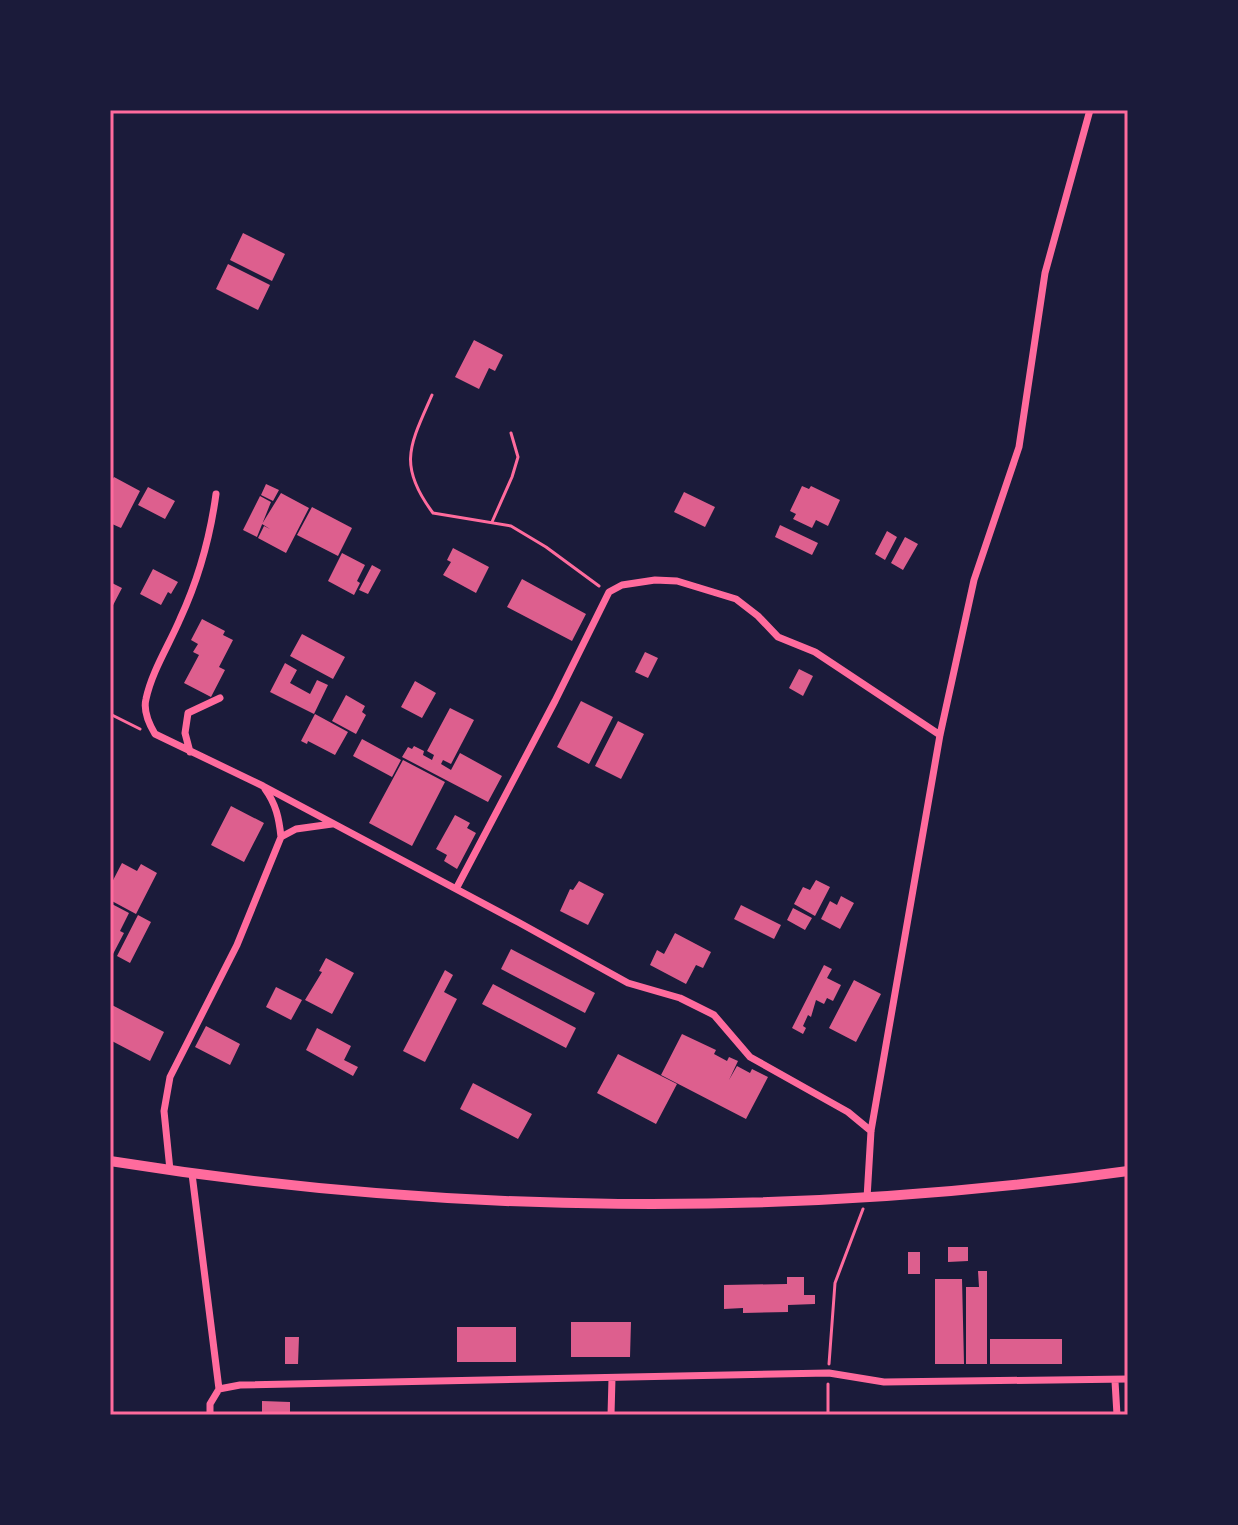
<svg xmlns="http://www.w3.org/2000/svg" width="1238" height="1525" font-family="Arial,sans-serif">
  <rect width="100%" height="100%" fill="#1b1b3a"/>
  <!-- building -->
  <path fill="#dd5f8e" d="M 243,233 L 285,254 L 272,281 L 230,260 Z
    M 228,264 L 270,285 L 258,310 L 216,289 Z
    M 474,340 L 503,355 L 495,371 L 489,368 L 479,389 L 455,377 Z
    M 114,477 L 140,491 L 121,528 L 110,523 L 110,484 Z
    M 266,484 L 279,490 L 273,501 L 261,495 Z
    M 802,486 L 809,489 L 811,486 L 840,500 L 828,526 L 816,520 L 812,528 L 793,519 L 796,514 L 790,511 Z
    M 148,487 L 175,501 L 165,519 L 138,505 Z
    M 684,492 L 715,507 L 705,527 L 674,512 Z
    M 281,493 L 309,508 L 286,553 L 258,538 L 264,526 L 270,529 L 262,524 Z
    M 260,496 L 271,502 L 257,537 L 243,530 Z
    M 312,507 L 352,528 L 338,556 L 297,535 Z
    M 780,525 L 818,543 L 812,555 L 775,537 Z
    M 887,531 L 897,537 L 885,560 L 875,554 Z
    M 905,537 L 918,544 L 903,570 L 891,563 Z
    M 453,548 L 489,567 L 476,593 L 443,575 L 451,562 L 447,560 Z
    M 342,553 L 365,565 L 357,581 L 360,583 L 354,595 L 328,581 Z
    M 372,565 L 381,570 L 368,594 L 359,590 Z
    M 153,569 L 178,582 L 171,594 L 168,592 L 161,605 L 140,594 Z
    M 522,579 L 586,614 L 572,641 L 507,607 Z
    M 110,582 L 122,588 L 110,611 Z
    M 202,619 L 225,631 L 223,635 L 233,640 L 219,667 L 225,670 L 211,697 L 184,683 L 199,655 L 193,652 L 198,644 L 191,640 Z
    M 302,634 L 345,657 L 333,679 L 290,656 Z
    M 645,652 L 658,658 L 648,678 L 635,672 Z
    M 285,663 L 297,670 L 290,683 L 310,694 L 317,680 L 328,685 L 314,714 L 270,692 Z
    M 799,669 L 813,676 L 803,696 L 789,688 Z
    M 415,681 L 436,693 L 422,718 L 401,707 Z
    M 346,695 L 365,706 L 362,712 L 366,715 L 356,734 L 332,721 Z
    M 581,701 L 613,717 L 589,764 L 557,747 Z
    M 450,708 L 474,720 L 451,764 L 443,760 L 441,764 L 451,770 L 460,753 L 502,776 L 488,802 L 402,757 L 408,747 L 412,749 L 414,746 L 424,751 L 423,755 L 432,760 L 434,755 L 427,751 Z
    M 315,714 L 348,732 L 335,755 L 308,741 L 307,744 L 301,741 Z
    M 618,721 L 644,734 L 621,779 L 595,766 Z
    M 362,739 L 401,760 L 392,777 L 353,756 Z
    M 403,760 L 445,782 L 412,846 L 369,823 Z
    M 231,806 L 264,823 L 244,862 L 211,845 Z
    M 455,815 L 470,823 L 467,828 L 476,833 L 457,869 L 444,861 L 447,855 L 436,849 Z
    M 122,863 L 137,871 L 141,864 L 157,873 L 136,914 L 110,900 L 110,886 Z
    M 816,880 L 830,887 L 815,916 L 794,904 L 803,887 L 810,890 Z
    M 579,881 L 604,894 L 588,925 L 560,911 L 570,889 L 573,890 Z
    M 841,896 L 854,903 L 840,929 L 821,919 L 830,901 L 837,905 Z
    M 110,903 L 129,913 L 120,931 L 124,933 L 113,954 L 110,953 Z
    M 741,905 L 781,925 L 774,939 L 734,919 Z
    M 793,908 L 812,918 L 805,930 L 787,920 Z
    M 138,915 L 151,922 L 130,963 L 117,956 Z
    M 675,933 L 711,952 L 703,968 L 696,965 L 686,984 L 650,965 L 657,950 L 664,954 Z
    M 511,949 L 595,993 L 585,1013 L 501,969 Z
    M 326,958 L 354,973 L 332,1014 L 305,1000 L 322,972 L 319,971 Z
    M 824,965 L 832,969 L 827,978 L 841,985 L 833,1001 L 827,998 L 824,1004 L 816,1000 L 811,1017 L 808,1015 L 803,1026 L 806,1028 L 803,1034 L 792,1028 Z
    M 445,970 L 453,975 L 444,992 L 457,999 L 425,1062 L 403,1051 Z
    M 854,980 L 881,994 L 856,1042 L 829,1028 Z
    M 493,984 L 576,1028 L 566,1048 L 482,1004 Z
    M 276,987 L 302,1000 L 291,1020 L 266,1007 Z
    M 110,1004 L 164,1032 L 150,1061 L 110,1040 Z
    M 206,1026 L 240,1044 L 230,1065 L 195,1047 Z
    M 317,1028 L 351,1046 L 344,1060 L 358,1067 L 353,1076 L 306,1050 Z
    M 682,1034 L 716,1050 L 714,1054 L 727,1061 L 729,1057 L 738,1061 L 729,1080 L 737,1066 L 750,1073 L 752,1069 L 768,1077 L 746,1119 L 661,1075 Z
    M 618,1054 L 677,1084 L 656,1124 L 597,1093 Z
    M 473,1083 L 532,1114 L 518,1139 L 460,1109 Z
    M 948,1247 L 968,1247 L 968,1261 L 948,1262 Z
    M 908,1252 L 920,1252 L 920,1274 L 908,1274 Z
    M 978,1271 L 987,1271 L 987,1364 L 966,1364 L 966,1287 L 979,1287 Z
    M 787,1277 L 804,1277 L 804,1295 L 815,1295 L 815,1304 L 788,1305 L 788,1312 L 743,1313 L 743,1308 L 724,1309 L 724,1285 L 787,1284 Z
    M 935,1279 L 962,1279 L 964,1364 L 935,1364 Z
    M 571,1322 L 631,1322 L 630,1357 L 571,1357 Z
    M 457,1327 L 516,1327 L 516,1362 L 457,1362 Z
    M 285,1337 L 299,1337 L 298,1364 L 285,1364 Z
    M 990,1339 L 1062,1339 L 1062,1364 L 990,1364 Z
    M 262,1401 L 290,1402 L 290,1415 L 262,1415 Z"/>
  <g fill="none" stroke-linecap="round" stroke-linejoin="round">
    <!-- path -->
    <path stroke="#ff6b9d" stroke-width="3" d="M 432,395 C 410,445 397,465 433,513 L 511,526 L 546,547 L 599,586
      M 492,522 L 512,477 L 518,457 L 511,433
      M 110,714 L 140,729
      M 829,1364 L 835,1283 L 863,1209
      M 828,1415 L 828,1384"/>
    <!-- minor -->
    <path stroke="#ff6b9d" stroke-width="7" d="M 216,494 C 210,538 199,578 180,619 C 169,645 152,671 146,699 C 143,711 149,724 155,734 L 263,786 L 518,922 L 628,983 L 680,998 L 714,1015 L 750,1057 L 848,1112 L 871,1131
      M 190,752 L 185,733 L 188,713 L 220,698
      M 281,837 L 296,829 L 332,824
      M 456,889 L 555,701 L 609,592 L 622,585 L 655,580 L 677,581 L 736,599 L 758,616 L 778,637 L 815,652 L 940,735
      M 170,1170 L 164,1111 L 170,1077 L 237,945 L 281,837 C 279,818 276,804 265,789
      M 192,1174 L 219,1389 L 210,1404 L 210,1415
      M 867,1198 L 871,1131 L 940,735 L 974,580 L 1019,447 L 1045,273 L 1090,110
      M 1115,1381 L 1117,1415
      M 219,1389 L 240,1385 L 829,1373 L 884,1382 L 1128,1379
      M 611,1415 L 612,1378"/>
    <!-- secondary -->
    <path stroke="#ff6b9d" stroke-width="10" d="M 110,1161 C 446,1215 791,1218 1128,1171"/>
  </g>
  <!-- border -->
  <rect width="1238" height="1525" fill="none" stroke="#1b1b3a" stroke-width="224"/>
  <rect x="112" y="112" width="1014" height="1301" fill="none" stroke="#ff6b9d" stroke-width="3"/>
</svg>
